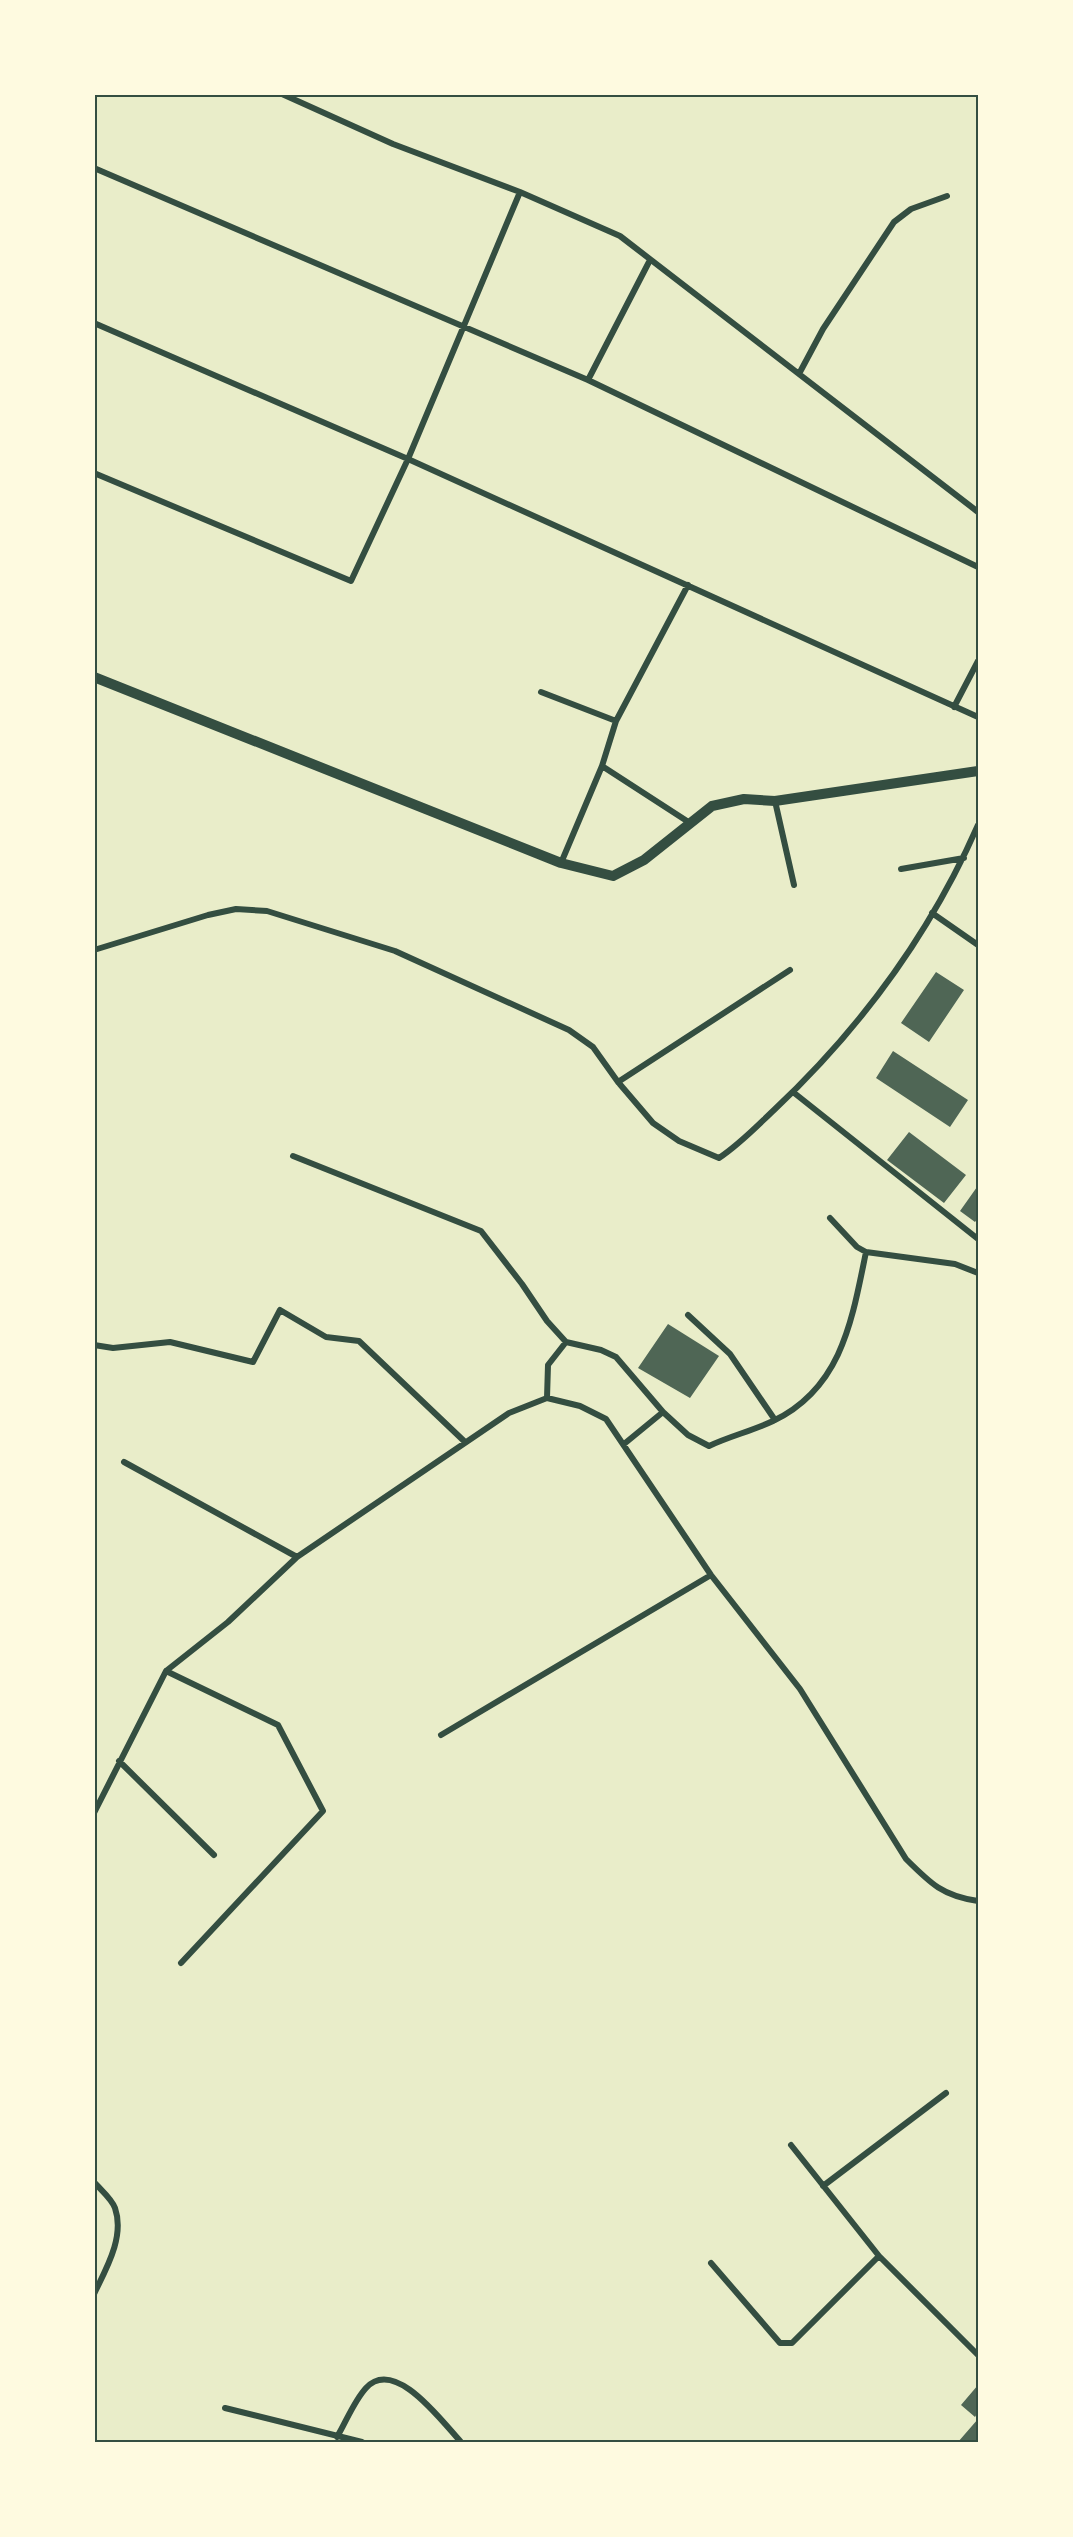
<svg xmlns="http://www.w3.org/2000/svg" width="1073" height="2537" font-family="Raleway,sans-serif">
  <rect width="100%" height="100%" fill="#e9edc9"/>
  <!-- building -->
  <path fill="#4f6655" d="M 936,972 L 964,990 L 929,1042 L 901,1023 Z
    M 893,1051 L 968,1100 L 950,1127 L 876,1078 Z
    M 909,1132 L 966,1175 L 944,1203 L 887,1160 Z
    M 977,1187 L 978,1218 L 975,1222 L 960,1211 Z
    M 668,1324 L 719,1356 L 690,1398 L 638,1368 Z
    M 978,2385 L 978,2412 L 975,2417 L 961,2405 Z
    M 978,2419 L 978,2442 L 958,2442 Z"/>
  <g fill="none" stroke-linecap="round" stroke-linejoin="round">
    <!-- minor -->
    <path stroke="#344e41" stroke-width="6" d="M 282,94 L 393,144 L 520,192 L 620,236 L 978,512
      M 94,168 L 588,380 L 978,567
      M 94,323 L 408,459 L 978,717
      M 800,372 L 823,329 L 894,222 L 911,209 L 947,196
      M 588,380 L 650,260
      M 94,473 L 351,581 L 408,459 L 520,192
      M 541,692 L 616,721
      M 954,707 L 978,661
      M 602,766 L 690,823
      M 775,801 L 794,885
      M 561,863 L 602,766 L 616,721 L 688,585
      M 901,869 L 964,858
      M 932,913 L 978,945
      M 94,950 L 208,915 L 236,909 L 267,911 L 395,951 L 569,1030 L 593,1047 L 618,1082 L 653,1123 L 679,1141 L 719,1158 C 740,1144 757,1126 774,1110 C 860,1029 931,932 978,825
      M 618,1082 L 790,970
      M 793,1092 L 978,1239
      M 293,1156 L 481,1231 L 522,1284 L 547,1321 L 566,1342
      M 830,1218 L 857,1247 L 866,1252 L 955,1264 L 978,1273
      M 688,1315 L 730,1354 L 775,1420
      M 94,1345 L 113,1348 L 170,1342 L 253,1362 L 280,1310 L 326,1337 L 359,1341 L 464,1441
      M 547,1398 L 580,1406 L 606,1419 L 711,1575 L 800,1689 L 906,1859 C 931,1884 943,1896 978,1901
      M 547,1398 L 548,1365 L 566,1342 L 601,1350 L 616,1357 L 663,1412 L 688,1435 L 709,1446 C 730,1436 752,1431 773,1421 C 842,1388 852,1320 866,1252
      M 624,1444 L 663,1412
      M 124,1462 L 297,1557
      M 166,1671 L 278,1725 L 323,1811 L 181,1963
      M 441,1735 L 711,1575
      M 119,1761 L 214,1855
      M 94,1813 L 166,1671 L 228,1622 L 297,1557 L 509,1413 L 547,1398
      M 791,2145 L 879,2256 L 978,2355
      M 94,2182 C 101,2190 112,2199 115,2208 C 125,2237 106,2269 94,2294
      M 823,2186 L 946,2093
      M 711,2263 L 780,2343 L 792,2343 L 879,2256
      M 225,2408 L 362,2442
      M 337,2437 C 346,2422 354,2401 366,2388 C 395,2356 443,2423 461,2442"/>
    <!-- tertiary -->
    <path stroke="#344e41" stroke-width="10" d="M 94,677 L 561,863 L 613,876 L 644,860 L 712,806 L 744,799 L 775,801 L 978,771"/>
  </g>
  <!-- border -->
  <rect width="1073" height="2537" fill="none" stroke="#fefae0" stroke-width="192"/>
  <rect x="96" y="96" width="881" height="2345" fill="none" stroke="#344e41" stroke-width="2"/>
</svg>
